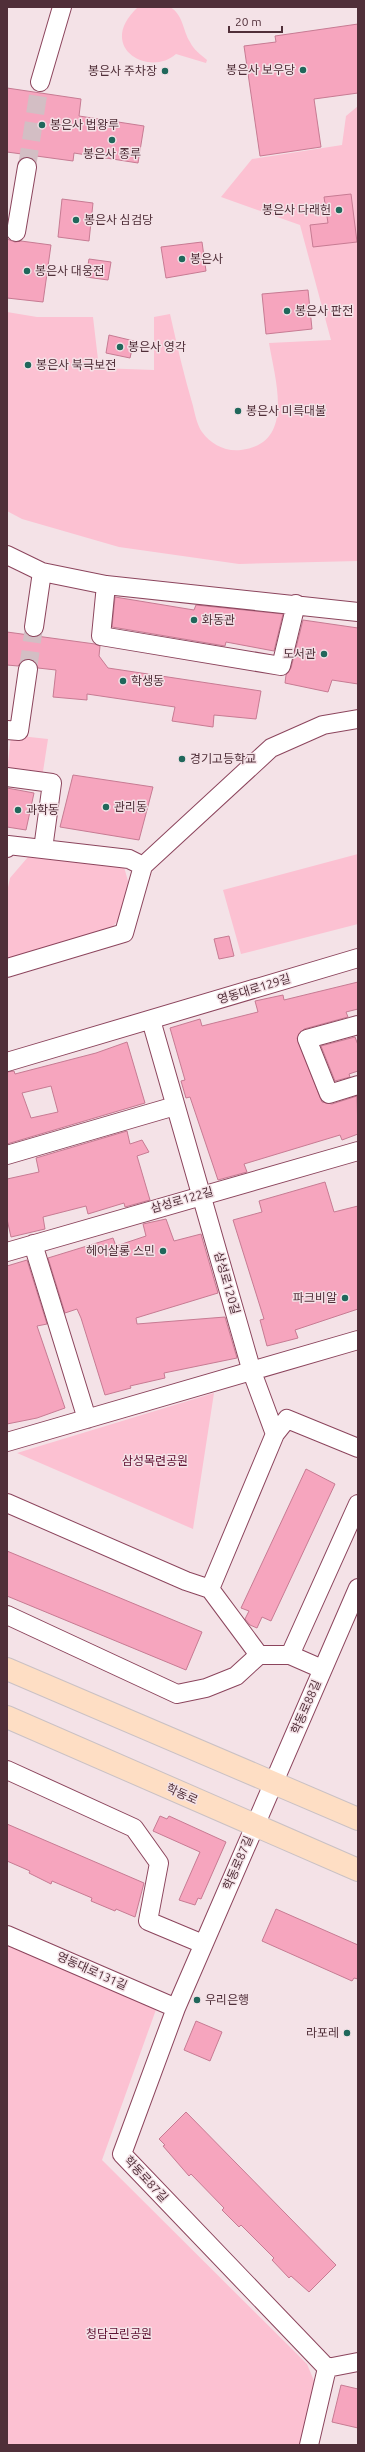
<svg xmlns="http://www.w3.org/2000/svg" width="365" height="2452" font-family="Ubuntu,'Noto Sans KR',sans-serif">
  <rect width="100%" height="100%" fill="#f4e2e7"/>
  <!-- green -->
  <path fill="#fcc1d2" d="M 138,7 L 170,7 C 183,14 183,31 190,42 C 193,49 201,55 207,60 L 206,63 L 176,54 C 149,78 95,47 138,7 Z
    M 358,106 L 358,561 L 239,564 L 119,547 L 22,519 L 7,511 L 7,312 L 37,317 L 93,317 L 99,368 L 154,370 L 154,317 L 170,314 C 177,345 184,376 193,406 C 195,414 197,425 202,432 C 211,444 225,452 241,450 C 296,443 275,380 269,343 L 331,340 L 300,225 L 221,197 L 252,159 L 342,145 L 346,116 Z
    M 11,735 L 48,739 L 42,778 L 7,773 Z
    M 358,854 L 358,924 L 241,954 L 223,890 Z
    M 28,857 L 124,867 L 130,888 L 123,915 L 106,934 L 7,963 L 7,892 L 10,878 Z
    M 214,1393 L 193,1529 L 17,1453 Z
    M 7,1939 L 158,2004 L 102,2160 L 307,2364 L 317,2388 L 303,2445 L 7,2445 Z"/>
  <!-- building -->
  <path fill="#f6a5be" stroke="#c77b93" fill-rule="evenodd" d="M 358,24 L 358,93 L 314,99 L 321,147 L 260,156 L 244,46 L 276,42 L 275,36 Z
    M 7,88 L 81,99 L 79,116 L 144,126 L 138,163 L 74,153 L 73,161 L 7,152 Z
    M 351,194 L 357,242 L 313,247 L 310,225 L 328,223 L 324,197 Z
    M 62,199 L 93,203 L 89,241 L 58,237 Z
    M 7,239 L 15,242 L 21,241 L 51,245 L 43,302 L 7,298 Z
    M 202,242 L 206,271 L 166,278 L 161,247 Z
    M 89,259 L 111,262 L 108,280 L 86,277 Z
    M 308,290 L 312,329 L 266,334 L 262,294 Z
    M 109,335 L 134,341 L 130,358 L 106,353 Z
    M 115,597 L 194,610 L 196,605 L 283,614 L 274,651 L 226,642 L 225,646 L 112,627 Z
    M 303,620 L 358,628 L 358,684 L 332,680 L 328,692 L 285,683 L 286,675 L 291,668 Z
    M 7,632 L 95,644 L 100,646 L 99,656 L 108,668 L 261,691 L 256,719 L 214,715 L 213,727 L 172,721 L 175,707 L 87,694 L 87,700 L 53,697 L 56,670 L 38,668 L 35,661 L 29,659 L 24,659 L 18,666 L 7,665 Z
    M 73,775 L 153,787 L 139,840 L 60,827 Z
    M 7,788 L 34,793 L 26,830 L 7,827 Z
    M 229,936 L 234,956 L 219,959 L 214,939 Z
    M 358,982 L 358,1009 L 346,1012 L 348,1017 L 304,1029 L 297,1038 L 322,1102 L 332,1104 L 357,1096 L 358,1134 L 342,1140 L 340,1135 L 244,1164 L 247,1172 L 218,1180 L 190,1097 L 186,1098 L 181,1081 L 185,1080 L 170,1028 L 200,1019 L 202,1026 L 258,1012 L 255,1001 L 283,995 L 284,1000 Z
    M 355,1037 L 358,1045 L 358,1071 L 349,1074 L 350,1077 L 335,1081 L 321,1046 Z
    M 127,1042 L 145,1103 L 7,1144 L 7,1072 L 14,1071 L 15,1074 L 96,1053 ZM 51,1086 L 58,1112 L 31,1118 L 22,1093 Z
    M 127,1131 L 130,1144 L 142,1140 L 149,1152 L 137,1156 L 150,1200 L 125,1207 L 124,1203 L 88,1214 L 86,1206 L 43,1217 L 45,1229 L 11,1237 L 7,1219 L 7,1179 L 39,1172 L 36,1158 Z
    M 325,1182 L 334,1212 L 358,1206 L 358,1309 L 295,1330 L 298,1338 L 267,1346 L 260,1320 L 264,1319 L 233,1220 L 262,1212 L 259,1201 Z
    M 166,1219 L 174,1241 L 201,1234 L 218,1293 L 136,1318 L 137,1324 L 225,1317 L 237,1358 L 164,1373 L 165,1378 L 130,1386 L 131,1388 L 105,1395 L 81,1318 L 77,1309 L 65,1313 L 48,1258 L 113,1238 L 116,1246 L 146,1236 L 143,1224 Z
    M 27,1260 L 47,1324 L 37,1326 L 65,1408 L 37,1418 L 7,1424 L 7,1266 Z
    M 306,1469 L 335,1484 L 271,1621 L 262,1617 L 257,1628 L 250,1625 L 245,1619 L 249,1611 L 241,1608 Z
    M 7,1551 L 202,1632 L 186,1670 L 7,1596 Z
    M 160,1816 L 167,1819 L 169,1816 L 226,1842 L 201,1899 L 198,1898 L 195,1905 L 179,1900 L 200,1852 L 153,1831 Z
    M 7,1824 L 144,1883 L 135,1917 L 116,1909 L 115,1911 L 91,1901 L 92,1898 L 52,1881 L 51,1884 L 29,1873 L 30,1871 L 7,1861 Z
    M 276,1909 L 358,1945 L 358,1979 L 354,1978 L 352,1981 L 262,1941 Z
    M 196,2021 L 222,2032 L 210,2061 L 184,2050 Z
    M 186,2112 L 336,2265 L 309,2292 L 291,2276 L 289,2278 L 272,2260 L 274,2258 L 241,2225 L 239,2227 L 222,2210 L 224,2208 L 191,2174 L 189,2176 L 163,2146 L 165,2145 L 159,2139 Z
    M 341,2385 L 358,2389 L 358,2428 L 332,2422 Z"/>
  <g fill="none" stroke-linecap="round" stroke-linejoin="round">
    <!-- minor-tunnel -->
    <path stroke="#d3bec4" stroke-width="18" stroke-dasharray="18 9" stroke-linecap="butt" d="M 27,167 L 40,82
      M 28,669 L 34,627"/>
    <defs>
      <path id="minor" d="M 40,82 L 62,7
        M 16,232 L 27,167
        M 7,555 L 42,572 L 106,585 L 358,612
        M 106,585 L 101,636 L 281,666 L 296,604
        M 34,627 L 42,572
        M 7,730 L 19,731 L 28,669
        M 7,777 L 52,783 L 43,849
        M 7,848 L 8,845 L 129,859 L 143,866
        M 7,968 L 124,933 L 143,866 L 271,748 L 323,725 L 358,719
        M 151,1020 L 252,1372 L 275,1434 L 210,1589
        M 358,1025 L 307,1039 L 329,1094 L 358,1085
        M 7,1062 L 358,958
        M 7,1155 L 175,1106
        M 33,1244 L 87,1419
        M 7,1252 L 358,1151
        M 275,1434 L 287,1419 L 358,1448
        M 7,1442 L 358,1340
        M 7,1503 L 186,1581 L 210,1589 L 259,1655
        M 7,1615 L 177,1694 L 206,1688 L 236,1676 L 259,1655 L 290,1655 L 322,1669
        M 290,1655 L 358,1504
        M 7,1770 L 134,1828 L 159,1863 L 148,1921 L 203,1944
        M 7,1935 L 176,2008
        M 327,2368 L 122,2154 L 176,2008 L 358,1588
        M 327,2368 L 358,2362
        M 309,2445 L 327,2368"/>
      <path id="major" d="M 7,1669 L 358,1819
        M 7,1717 L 358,1870"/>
    </defs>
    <!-- minor casing -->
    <use href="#minor" stroke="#8c455d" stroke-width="20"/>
    <!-- major casing -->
    <use href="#major" stroke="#cac1c4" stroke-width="24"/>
    <!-- minor -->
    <use href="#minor" stroke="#fff" stroke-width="18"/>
    <!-- major -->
    <use href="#major" stroke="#fedec4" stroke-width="22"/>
  </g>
  <!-- markers -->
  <g fill="#20675b" stroke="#f4e2e7" stroke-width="1.5">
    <circle cx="303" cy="70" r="4"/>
    <circle cx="165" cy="71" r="4"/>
    <circle cx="42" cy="125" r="4"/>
    <circle cx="112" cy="140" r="4"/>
    <circle cx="339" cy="210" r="4"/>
    <circle cx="76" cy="220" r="4"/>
    <circle cx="182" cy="259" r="4"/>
    <circle cx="27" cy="271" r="4"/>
    <circle cx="287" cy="311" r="4"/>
    <circle cx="120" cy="347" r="4"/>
    <circle cx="28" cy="365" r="4"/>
    <circle cx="238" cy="411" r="4"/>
    <circle cx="194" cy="620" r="4"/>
    <circle cx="324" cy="654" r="4"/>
    <circle cx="123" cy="681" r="4"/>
    <circle cx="182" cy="759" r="4"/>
    <circle cx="106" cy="807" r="4"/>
    <circle cx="18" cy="810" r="4"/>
    <circle cx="163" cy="1251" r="4"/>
    <circle cx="345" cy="1298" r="4"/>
    <circle cx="197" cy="2000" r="4"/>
    <circle cx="347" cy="2033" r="4"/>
  </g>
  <g text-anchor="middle" stroke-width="3" stroke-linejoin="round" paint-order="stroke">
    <!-- poi labels -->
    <g font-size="12" fill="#502f39" stroke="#f4e2e7" text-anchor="start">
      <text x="295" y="74" text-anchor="end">봉은사 보우당</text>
      <text x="157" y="75" text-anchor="end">봉은사 주차장</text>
      <text x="50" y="129">봉은사 법왕루</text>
      <text x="112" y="158" text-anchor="middle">봉은사 종루</text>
      <text x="331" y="214" text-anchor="end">봉은사 다래헌</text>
      <text x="84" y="224">봉은사 심검당</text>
      <text x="190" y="263">봉은사</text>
      <text x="35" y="275">봉은사 대웅전</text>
      <text x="295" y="315">봉은사 판전</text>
      <text x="128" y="351">봉은사 영각</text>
      <text x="36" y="369">봉은사 북극보전</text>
      <text x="246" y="415">봉은사 미륵대불</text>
      <text x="202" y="624">화동관</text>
      <text x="316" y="658" text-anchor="end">도서관</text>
      <text x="131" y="685">학생동</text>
      <text x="190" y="763">경기고등학교</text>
      <text x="114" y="811">관리동</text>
      <text x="26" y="814">과학동</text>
      <text x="155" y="1255" text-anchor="end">헤어살롱 스민</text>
      <text x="337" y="1302" text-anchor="end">파크비알</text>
      <text x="205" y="2004">우리은행</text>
      <text x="339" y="2037" text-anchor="end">라포레</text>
    </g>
    <!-- street labels -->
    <g font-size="12" fill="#502f39" stroke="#f4e2e7">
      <text transform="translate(254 989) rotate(-17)" y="4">영동대로129길</text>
      <text transform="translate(182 1200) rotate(-16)" y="4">삼성로122길</text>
      <text transform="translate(227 1283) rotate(74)" y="4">삼성로120길</text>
      <text transform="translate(306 1707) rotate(-67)" y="4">학동로88길</text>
      <text transform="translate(182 1794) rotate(24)" y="4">학동로</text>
      <text transform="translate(238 1863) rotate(-67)" y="4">학동로87길</text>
      <text transform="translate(92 1971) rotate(24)" y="4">영동대로131길</text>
      <text transform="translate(146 2179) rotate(47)" y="4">학동로87길</text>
    </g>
    <!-- park labels -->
    <g font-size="12" fill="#601233" stroke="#f4e2e7">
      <text x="155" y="1465">삼성목련공원</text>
      <text x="119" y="2338">청담근린공원</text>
    </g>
  </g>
  <!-- border -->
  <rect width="365" height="2452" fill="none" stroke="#502f39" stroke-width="16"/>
  <!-- scale -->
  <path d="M229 26v6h53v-6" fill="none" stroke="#502f39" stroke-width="2"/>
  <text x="235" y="26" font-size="12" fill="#502f39" stroke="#f4e2e7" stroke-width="3" paint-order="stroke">20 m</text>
</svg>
